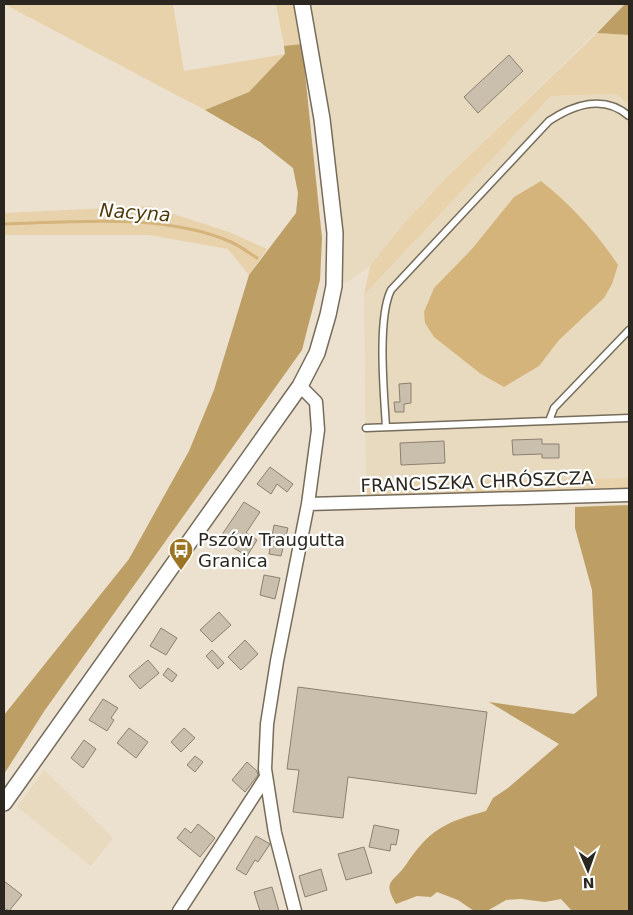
<svg xmlns="http://www.w3.org/2000/svg" width="633" height="915" font-family="'DejaVu Sans',sans-serif">
  <rect width="100%" height="100%" fill="#ece1ce"/>
  <!-- built -->
  <path fill="#e8dabf" d="M 302,4 L 625,4 L 447,177 L 400,228 L 370,266 L 349,281 L 334,286 Z
    M 617,94 L 629,105 L 629,478 L 366,483 L 364,295 L 551,96 Z
    M 44,770 L 113,838 L 91,866 L 17,807 Z"/>
  <!-- green -->
  <path fill="#e8d2ac" d="M 4,4 L 173,4 L 184,71 L 285,54 L 249,92 L 205,110 Z
    M 276,4 L 294,4 L 302,44 L 284,46 Z
    M 597,33 L 629,35 L 629,105 L 617,94 L 551,96 L 364,295 L 370,266 L 400,228 L 447,177 Z
    M 149,206 L 229,232 L 267,249 L 249,275 L 228,249 L 149,235 L 4,235 L 4,213 Z
    M 629,478 L 629,491 L 368,499 L 366,483 Z"/>
  <!-- forest -->
  <path fill="#bd9e65" d="M 625,4 L 629,4 L 629,35 L 597,33 Z
    M 302,44 L 322,238 L 320,280 L 302,350 L 45,710 L 4,774 L 4,715 L 129,559 L 189,451 L 214,390 L 249,275 L 296,213 L 298,193 L 293,168 L 260,142 L 205,110 L 249,92 L 285,54 L 284,46 Z
    M 629,505 L 629,911 L 572,911 L 561,899 L 545,902 L 521,899 L 506,900 L 487,911 L 474,911 L 458,900 L 437,892 L 431,897 L 417,896 L 396,904 C 382,880 393,883 405,866 C 430,829 443,823 486,811 L 493,798 L 508,788 L 559,744 L 489,702 L 574,714 L 597,696 L 592,590 L 575,528 L 575,507 Z"/>
  <!-- water -->
  <path fill="#d4b47b" d="M 541,181 C 570,204 598,234 618,265 L 612,284 L 604,298 L 559,340 L 539,366 L 504,387 L 481,374 L 434,337 L 425,323 L 424,312 L 434,288 L 471,250 L 514,197 Z"/>
  <g fill="none" stroke-linecap="round" stroke-linejoin="round">
    <!-- stream -->
    <path stroke="#d4b47b" stroke-width="3" d="M 4,224 C 75,222 164,213 231,242 C 240,246 249,253 257,258"/>
  </g>
  <!-- building -->
  <path fill="#cabfad" stroke="#8b8170" d="M 509,55 L 523,71 L 478,113 L 464,97 Z
    M 411,383 L 411,403 L 404,404 L 404,412 L 395,412 L 394,402 L 400,402 L 399,384 Z
    M 542,439 L 542,444 L 559,444 L 559,458 L 542,458 L 542,454 L 513,455 L 512,440 Z
    M 444,441 L 445,463 L 401,465 L 400,443 Z
    M 270,467 L 293,484 L 287,492 L 277,484 L 271,494 L 257,484 Z
    M 244,502 L 260,512 L 246,533 L 257,540 L 247,556 L 219,539 Z
    M 274,525 L 288,528 L 281,556 L 269,554 Z
    M 264,575 L 280,578 L 275,599 L 260,595 Z
    M 219,612 L 231,625 L 212,642 L 200,630 Z
    M 161,628 L 177,638 L 166,655 L 150,646 Z
    M 245,640 L 258,654 L 241,670 L 228,657 Z
    M 212,650 L 224,663 L 218,669 L 206,656 Z
    M 148,660 L 159,673 L 140,689 L 129,676 Z
    M 168,668 L 177,675 L 172,682 L 163,675 Z
    M 298,687 L 487,712 L 476,794 L 348,777 L 343,818 L 293,812 L 299,770 L 287,769 Z
    M 103,699 L 118,708 L 111,718 L 114,720 L 107,731 L 89,720 Z
    M 129,728 L 148,742 L 136,758 L 117,743 Z
    M 184,728 L 195,738 L 181,752 L 171,742 Z
    M 84,740 L 96,749 L 83,768 L 71,758 Z
    M 195,756 L 203,762 L 195,772 L 187,765 Z
    M 247,762 L 257,771 L 258,775 L 245,792 L 232,780 Z
    M 198,824 L 215,838 L 200,857 L 177,838 L 185,828 L 191,833 Z
    M 374,825 L 399,830 L 396,845 L 391,844 L 390,851 L 369,847 Z
    M 256,836 L 270,844 L 258,862 L 255,860 L 246,875 L 236,869 Z
    M 364,847 L 372,873 L 346,880 L 338,854 Z
    M 321,869 L 327,890 L 305,897 L 299,876 Z
    M 4,881 L 22,895 L 9,911 L 4,908 Z
    M 272,887 L 279,911 L 260,911 L 254,892 Z"/>
  <g fill="none" stroke-linecap="round" stroke-linejoin="round">
    <defs>
      <path id="service" d="M 549,421 L 554,408 L 629,330
        M 386,427 C 384,394 377,318 391,290 L 549,121 C 573,105 604,94 629,116
        M 366,428 L 629,418"/>
      <path id="minor" d="M 308,504 L 629,495
        M 179,911 L 266,777
        M 295,911 L 275,833 L 265,769 L 267,724 L 277,661 L 308,504 L 318,430 L 316,402 L 300,386"/>
      <path id="tertiary" d="M 4,803 L 300,386 L 317,353 L 328,315 L 334,286 L 335,233 L 322,119 L 302,4"/>
    </defs>
    <!-- service casing -->
    <use href="#service" stroke="#756c5b" stroke-width="9"/>
    <!-- minor casing -->
    <use href="#minor" stroke="#756c5b" stroke-width="15"/>
    <!-- tertiary casing -->
    <use href="#tertiary" stroke="#756c5b" stroke-width="18"/>
    <!-- service -->
    <use href="#service" stroke="#fff" stroke-width="6"/>
    <!-- minor -->
    <use href="#minor" stroke="#fff" stroke-width="12"/>
    <!-- tertiary -->
    <use href="#tertiary" stroke="#fff" stroke-width="15"/>
  </g>
  <!-- icons -->
  <defs>
    <symbol id="bus-pin" viewBox="-11 -11 22 30"><path d="M0 17L-7.5 6A9.5 9.5 0 1 1 7.5 6Z" fill="#9c7522" stroke="#fff"/><path d="M-5-6H5V4H4V6H2V4H-2V6H-4V4H-5ZM-3.5-4V0h7V-4ZM-3.5 1.2v1.5H-2V1.2ZM2 1.2v1.5H3.5V1.2Z" fill="#fff"/></symbol>
  </defs>
  <g fill-rule="evenodd">
    <use href="#bus-pin" x="167" y="536" width="28" height="38"/>
  </g>
  <g text-anchor="middle" stroke-width="4.5" stroke-linejoin="round" paint-order="stroke">
    <!-- street labels -->
    <g font-size="18" fill="#2b2720" stroke="#fff">
      <text transform="translate(477 482) rotate(-2)" y="6">FRANCISZKA CHRÓSZCZA</text>
    </g>
    <!-- poi labels -->
    <g font-size="18" fill="#2b2720" stroke="#fff" text-anchor="start">
      <text x="198" y="546">Pszów Traugutta<tspan x="198" dy="21">Granica</tspan></text>
    </g>
    <!-- water labels -->
    <g font-size="19" font-style="italic" fill="#513b0c" stroke="#fff">
      <text transform="translate(135 212) rotate(4)" y="7">Nacyna</text>
    </g>
  </g>
  <!-- border -->
  <rect width="633" height="915" fill="none" stroke="#2b2720" stroke-width="10"/>
  <!-- north arrow -->
  <g transform="translate(588 870) rotate(178)" stroke="#ffffff" stroke-width="4" paint-order="stroke">
  <path d="M0-4L9 19L0 12L-9 19Z" fill="#2b2720"/>
  <text y="-8" font-size="14" font-weight="bold" text-anchor="middle" fill="#2b2720">N</text>
  </g>
</svg>
